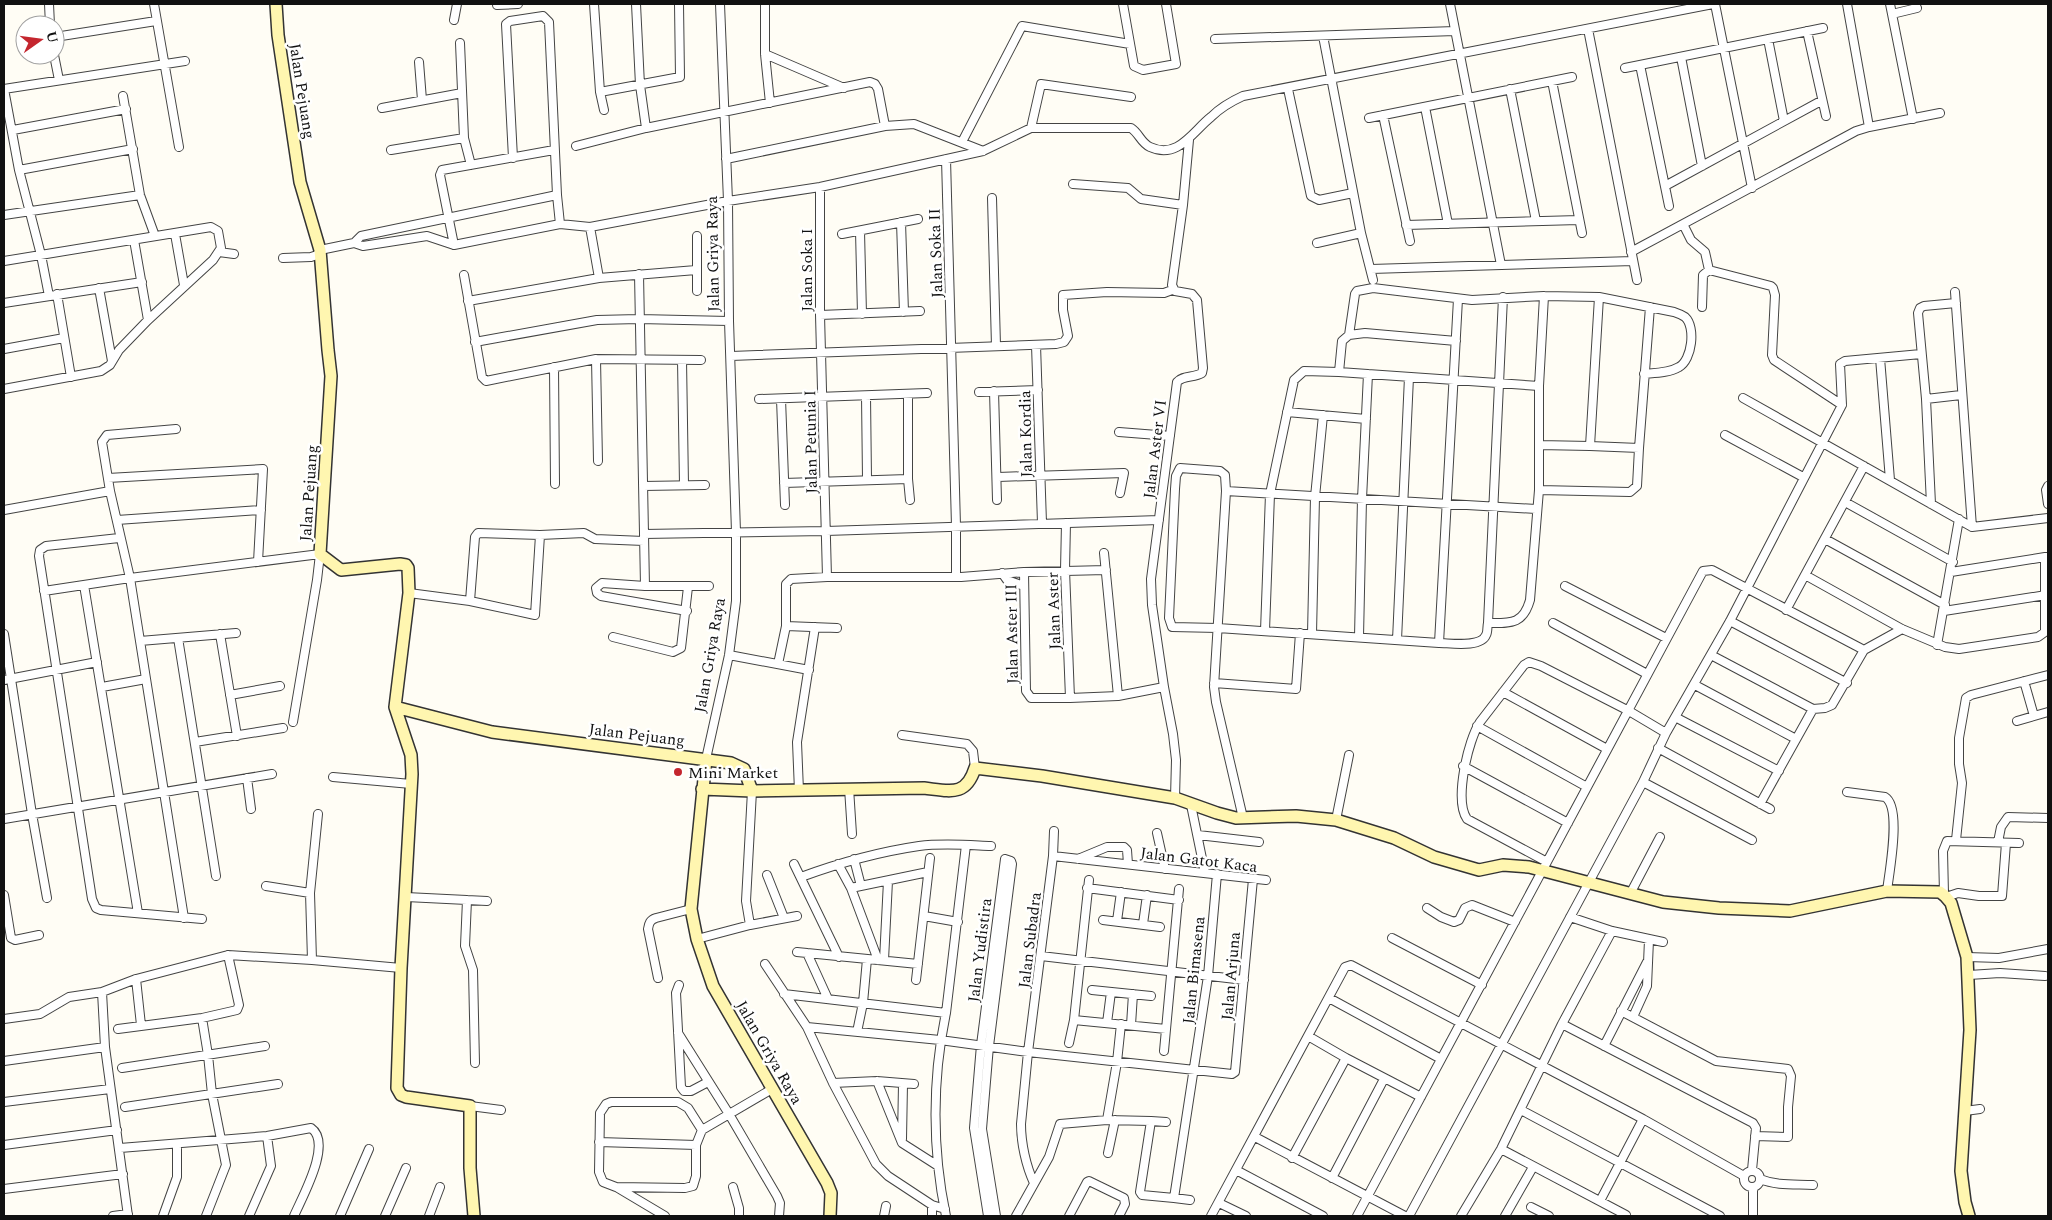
<svg xmlns="http://www.w3.org/2000/svg" width="2052" height="1220" font-family="Spectral,serif">
  <rect width="100%" height="100%" fill="#fffdf5"/>
  <g fill="none" stroke-linecap="round" stroke-linejoin="round">
    <defs>
      <path id="street" d="M 49,4 L 50,25
        M 154,4 L 179,147
        M 594,4 L 600,92 L 604,110
        M 636,4 L 640,85 L 646,128
        M 765,4 L 765,54 L 770,103
        M 1123,4 L 1134,66 L 1143,70 L 1176,64 L 1166,4
        M 1450,4 L 1501,265
        M 1715,4 L 1752,188
        M 1847,4 L 1869,127
        M 1890,4 L 1913,119
        M 497,5 L 518,4
        M 1892,14 L 1917,8
        M 454,20 L 457,4
        M 1588,29 L 1637,280
        M 1807,31 L 1826,116
        M 1323,36 L 1361,233 L 1373,280
        M 55,37 L 156,21
        M 1215,39 L 1455,31
        M 1768,39 L 1784,121
        M 460,43 L 464,138 L 471,165
        M 765,54 L 844,88
        M 54,55 L 59,80
        M 1681,57 L 1702,166
        M 419,62 L 422,100
        M 1640,65 L 1669,206
        M 1625,68 L 1823,28
        M 1552,81 L 1582,233
        M 4,89 L 19,170 L 41,255 L 49,296
        M 4,89 L 185,61
        M 1288,89 L 1311,196 L 1319,200 L 1353,193
        M 1510,89 L 1536,221
        M 600,92 L 680,77 L 679,4
        M 123,96 L 140,195 L 155,236
        M 1425,107 L 1448,224
        M 382,108 L 462,93
        M 1383,115 L 1410,241
        M 1369,118 L 1572,77
        M 1031,128 L 1041,84 L 1131,97
        M 13,130 L 126,109
        M 962,142 L 1022,26 L 1130,44
        M 576,146 L 646,128 L 870,82 L 875,84 L 878,89 L 885,126
        M 391,150 L 464,138
        M 513,158 L 506,24 L 510,21 L 543,16 L 549,22 L 557,195
        M 726,159 L 885,126 L 914,124 L 983,151
        M 946,159 L 956,526 L 956,576
        M 19,170 L 133,149
        M 1073,184 L 1128,188 L 1141,199 L 1183,205
        M 1665,186 L 1821,101
        M 820,187 L 820,315 L 827,577
        M 992,198 L 996,346
        M 4,215 L 140,195
        M 901,222 L 904,312
        M 1683,224 L 1691,240 L 1705,252 L 1709,270
        M 1406,225 L 1579,220
        M 590,227 L 599,278
        M 860,231 L 862,314
        M 175,234 L 184,285
        M 842,234 L 918,219
        M 697,236 L 697,291
        M 134,240 L 148,320
        M 354,243 L 361,236 L 557,195 L 560,224 L 590,227 L 728,201 L 820,187 L 983,151 L 1031,128 L 1131,128 C 1139,133 1141,143 1150,147 C 1178,160 1193,131 1211,117 C 1220,108 1232,101 1243,96 L 1713,4
        M 1317,243 L 1361,233
        M 454,245 L 440,175 L 442,170 L 554,150
        M 219,252 L 234,254
        M 1631,252 L 1856,131 L 1869,127 L 1940,113
        M 283,258 L 311,257 L 317,255 L 320,250 L 354,243 L 363,246 L 427,236 L 454,245 L 560,224
        M 4,261 L 211,227 L 218,231 L 221,248 L 213,260 L 148,320 L 119,350 L 110,365 L 101,371 L 4,389
        M 1371,269 L 1633,261
        M 639,274 L 645,586
        M 464,275 L 482,377 L 486,381 L 596,359 L 701,360
        M 99,288 L 112,361
        M 1955,292 L 1972,527
        M 57,294 L 71,377
        M 1599,297 L 1590,446 L 1639,448 L 1650,307
        M 468,301 L 599,278 L 696,270
        M 4,303 L 142,282
        M 1702,307 L 1703,275 L 1709,270 L 1771,286 L 1773,288 L 1775,295 L 1772,355 L 1774,360 L 1842,405
        M 820,315 L 920,311
        M 1349,335 L 1355,294 L 1357,291 L 1373,288 L 1472,300 L 1544,296 L 1599,297 L 1674,312 C 1677,313 1682,315 1685,317 C 1696,327 1692,360 1679,367 C 1669,373 1655,373 1644,374
        M 475,342 L 597,320 L 639,319 L 729,321
        M 1036,345 L 1042,523
        M 4,349 L 64,338
        M 731,356 L 1056,344 L 1064,342 L 1068,336 L 1063,310 L 1063,295 L 1107,292 L 1164,293 L 1172,290
        M 1880,358 L 1890,480
        M 596,359 L 598,461
        M 682,360 L 684,485
        M 554,367 L 555,484
        M 1339,372 L 1342,341 L 1349,335 L 1365,333 L 1456,341
        M 994,391 L 997,500
        M 979,392 L 1038,390
        M 908,394 L 908,479 L 910,500
        M 866,396 L 867,479
        M 1743,398 L 1972,527 L 2048,518
        M 759,399 L 927,393
        M 781,399 L 785,505
        M 1926,399 L 1961,395
        M 1287,412 L 1366,419
        M 1119,432 L 1170,436
        M 1725,435 L 1803,477
        M 1539,445 L 1590,446
        M 998,477 L 1124,473 L 1120,493
        M 108,478 L 263,469 L 258,562
        M 784,483 L 908,479
        M 643,486 L 705,485
        M 2048,486 L 2046,490 L 2048,504
        M 1539,490 L 1630,492 L 1637,486 L 1639,448
        M 110,491 L 102,442 L 107,435 L 176,429
        M 1226,491 L 1536,509
        M 1845,502 L 1953,562
        M 1931,504 L 1926,399 L 1918,313 L 1920,308 L 1924,306 L 1956,303
        M 4,510 L 110,491 L 130,578 L 184,918
        M 117,520 L 261,510
        M 1066,523 L 1065,570 L 1070,698
        M 644,534 L 826,531 L 1159,520
        M 119,538 L 46,546 L 40,550 L 39,556 L 92,899 L 96,908 L 101,910 L 202,919
        M 1825,539 L 1945,605
        M 1104,553 L 1118,696
        M 1024,572 L 1026,691 L 1031,698 L 1070,698 L 1118,696 L 1164,687
        M 1951,572 L 2045,557
        M 1002,573 L 1007,580 L 1024,586
        M 1805,575 L 1902,629 L 1945,647 L 1959,649 L 2038,637 L 2045,632 L 2045,557 L 2048,557
        M 84,585 L 138,913
        M 1565,586 L 1666,638
        M 44,591 L 130,578 L 320,554 L 317,580 L 293,722
        M 409,593 L 470,601 L 535,615 L 540,535
        M 470,601 L 475,537 L 478,533 L 540,535 L 584,533 L 595,539 L 644,541
        M 1786,610 L 1864,466
        M 687,611 L 601,596 L 597,593 L 596,588 L 602,583 L 645,586 L 709,586
        M 1944,611 L 2046,595
        M 1730,621 L 1847,683
        M 1488,623 C 1510,623 1523,625 1530,600 L 1539,490 L 1539,386 L 1544,296
        M 1553,623 L 1647,674
        M 786,626 L 837,628
        M 1265,631 L 1270,494 L 1294,380 L 1304,371 L 1339,372 L 1539,386
        M 4,634 L 32,814 L 47,898
        M 220,634 L 237,736
        M 1312,634 L 1315,497 L 1323,415
        M 613,637 L 673,652 L 681,648 L 688,587
        M 1359,637 L 1362,499 L 1368,374
        M 178,638 L 216,876
        M 1397,640 L 1409,377
        M 140,641 L 236,633
        M 1439,643 L 1458,299
        M 1937,645 L 1959,519
        M 729,655 L 809,670
        M 1711,655 L 1813,709 L 1825,708 L 1832,705 L 1864,650 L 1902,629
        M 778,664 L 786,626 L 786,584 L 791,579 L 827,577 L 961,577 L 1024,572 L 1106,570
        M 4,680 L 97,662
        M 2024,681 L 2034,716
        M 1214,683 L 1296,689 L 1300,633
        M 1695,685 L 1796,739
        M 102,687 L 146,679
        M 1503,692 L 1607,749
        M 230,695 L 280,686
        M 1675,717 L 1779,771
        M 2017,721 L 2048,712
        M 1477,726 L 1587,787
        M 902,735 L 967,744 L 973,751 L 975,768
        M 195,742 L 283,728
        M 1658,748 L 1770,809
        M 706,759 L 729,655 L 736,601 L 736,532 L 729,321 L 728,201 L 720,4
        M 1463,766 L 1568,823
        M 333,777 L 411,784
        M 247,778 L 251,809
        M 1643,782 L 1752,840
        M 849,788 L 852,834
        M 799,791 L 797,742 L 815,627
        M 1847,792 L 1885,797 C 1902,807 1889,873 1887,891
        M 1175,798 L 1176,760 L 1173,734 L 1164,687 L 1152,605 L 1151,579 L 1177,382 C 1183,375 1194,378 1202,373 L 1203,368 L 1197,300 L 1192,294 L 1175,291 L 1172,285 L 1183,205 L 1189,140
        M 1760,804 L 1813,709
        M 1191,805 L 1205,873
        M 1243,818 L 1216,702 L 1214,687 L 1226,491 L 1225,475 L 1220,471 L 1180,468 L 1176,476 L 1175,489 L 1169,618 L 1172,627 L 1218,628 L 1439,643 C 1450,643 1481,648 1486,635 C 1488,632 1487,626 1488,623 L 1503,297
        M 4,819 L 272,774
        M 1336,820 L 1349,755
        M 1157,833 L 1165,869
        M 1198,835 L 1259,842
        M 1956,840 L 1962,783 L 1959,764 L 1959,738 L 1966,698 L 1971,695 L 2048,675
        M 1998,842 L 2001,827 L 2008,817 L 2048,818
        M 1053,856 L 1266,880
        M 854,859 L 861,886
        M 1078,859 L 1107,847 L 1124,847 L 1127,850 L 1128,864
        M 1547,862 L 1467,819 C 1454,800 1468,740 1480,722 L 1524,665 L 1529,662 L 1541,666 L 1629,711 L 1666,733
        M 794,864 L 839,957
        M 838,864 L 851,888 L 878,960
        M 767,875 L 784,918
        M 801,877 C 839,863 878,852 919,846 C 943,843 967,845 991,846
        M 266,886 L 310,893
        M 851,888 L 928,872
        M 1087,888 L 1179,900
        M 1630,894 L 1660,837
        M 1944,894 L 1943,851 L 1947,841 L 2019,843
        M 4,895 L 11,938 L 15,940 L 39,935
        M 406,897 L 487,901
        M 1946,897 L 1958,893 L 1979,896 L 2002,896 L 2006,843
        M 467,900 L 465,946 L 473,970 L 475,1063
        M 1427,908 L 1441,917 L 1454,922 L 1459,920 L 1465,908 L 1472,905 L 1515,922
        M 924,916 L 958,922
        M 1570,917 L 1612,931 L 1663,942
        M 1103,920 L 1160,927
        M 1117,921 L 1121,892
        M 1143,924 L 1147,895
        M 750,925 L 746,901 L 752,791
        M 1392,938 L 1482,985
        M 697,939 L 750,925 L 797,916
        M 797,952 L 807,953 L 828,999
        M 807,953 L 918,964
        M 1041,956 L 1244,980
        M 1967,957 L 1999,958 L 2048,949
        M 312,960 L 310,893 L 318,814
        M 884,960 L 888,881
        M 765,964 L 807,1027 L 833,1083 L 876,1164 L 888,1176 L 932,1205 L 945,1209
        M 1969,975 L 2000,973 L 2045,976
        M 658,978 L 648,929 C 649,923 650,920 656,918 L 691,909
        M 136,979 L 141,1025
        M 916,980 L 930,858
        M 679,985 L 676,993 L 681,1087 L 684,1091 L 691,1091 L 708,1082
        M 1092,990 L 1151,996
        M 102,992 L 105,1047 L 128,1216
        M 784,994 L 946,1013
        M 1329,998 L 1441,1059
        M 1621,1011 L 1716,1061 L 1788,1069 L 1791,1076 L 1788,1107 L 1788,1137 L 1755,1136
        M 1633,1017 L 1647,986 L 1649,940
        M 202,1018 L 208,1055 L 212,1094 L 226,1165 L 206,1216
        M 4,1019 L 40,1014 L 69,997 L 102,992 L 136,979 L 228,955 L 312,960 L 401,968
        M 1074,1020 L 1166,1029
        M 1107,1023 L 1111,992
        M 1562,1024 L 1753,1123 L 1756,1128 L 1752,1170
        M 1131,1025 L 1133,994
        M 807,1027 L 940,1040 L 1028,1052 L 1232,1074 L 1235,1072 L 1253,879
        M 118,1029 L 202,1018 L 237,1010 L 239,1005 L 228,955
        M 857,1032 L 863,1003 L 867,959
        M 678,1033 L 729,1114 L 777,1196 L 780,1203 L 779,1216
        M 1308,1036 L 1346,1058 L 1421,1097
        M 1069,1043 L 1074,1020 L 1089,880
        M 1604,1046 L 1647,962
        M 1164,1051 L 1179,889
        M 4,1061 L 105,1047
        M 122,1068 L 265,1046
        M 877,1081 L 902,1143 L 938,1166
        M 833,1083 L 877,1081 L 914,1084
        M 4,1102 L 110,1089
        M 470,1106 L 501,1110
        M 125,1107 L 278,1084
        M 1521,1110 L 1720,1216
        M 1965,1111 L 1980,1109
        M 1107,1120 L 1117,1062 L 1121,1024
        M 1166,1122 L 1151,1121 L 1140,1192 L 1142,1195 L 1174,1198
        M 702,1130 L 688,1108 L 678,1102 L 611,1102 L 606,1104 L 600,1113 L 599,1172 L 603,1182 L 616,1187 L 685,1188 L 693,1186 L 696,1176 L 696,1145 L 702,1130 L 772,1089
        M 1255,1137 L 1405,1216
        M 902,1139 L 903,1084
        M 599,1142 L 696,1145
        M 4,1145 L 117,1130
        M 120,1148 L 267,1136 L 311,1128 C 333,1143 302,1197 294,1216
        M 1501,1149 L 1626,1215
        M 1108,1153 L 1115,1120
        M 1292,1158 L 1346,1058
        M 1236,1170 L 1323,1216
        M1744 1179a8 8 0 1 1 16 0a8 8 0 1 1-16 0Z
        M 1332,1178 L 1384,1079
        M 1760,1179 C 1777,1186 1795,1184 1813,1185
        M 1034,1183 C 1026,1166 1021,1143 1021,1124 L 1028,1052 L 1053,856 L 1054,831
        M 733,1187 L 739,1208 L 739,1216
        M 1753,1187 L 1753,1216
        M 618,1188 L 665,1216
        M 4,1189 L 123,1174
        M 1190,1200 L 1174,1198 L 1208,976 L 1217,874
        M 1600,1201 L 1643,1119
        M 1219,1203 L 1246,1216
        M 932,1205 L 932,1216
        M 1531,1207 L 1549,1216
        M 113,1216 L 128,1214
        M 163,1216 L 177,1177 L 177,1144
        M 249,1216 L 271,1166 L 267,1136
        M 340,1216 L 369,1149
        M 385,1216 L 406,1168
        M 429,1216 L 440,1187
        M 884,1216 L 886,1206
        M 946,1216 C 932,1150 932,1079 946,1013 L 966,845
        M 988,1216 L 974,1128 L 981,1045 L 1005,859 L 1011,861 L 1012,864 L 989,1046 L 982,1129 L 996,1216
        M 1016,1216 L 1049,1157 L 1060,1124 L 1107,1120 L 1151,1121
        M 1069,1216 L 1087,1182 L 1089,1181 L 1124,1198 L 1125,1204 L 1119,1216
        M 1211,1216 L 1345,967 L 1351,965 L 1643,1119 L 1744,1176
        M 1357,1216 L 1703,571 L 1712,570 L 1864,650
        M 1409,1216 L 1643,782 L 1666,733 L 1730,621 L 1842,405 L 1840,364 L 1845,361 L 1921,354
        M 1461,1216 L 1501,1149 L 1562,1024 L 1612,931
        M 1505,1216 L 1533,1167"/>
      <path id="secondary" d="M 276,4 L 278,35 L 300,182 L 320,250 L 328,350 L 331,376 L 320,554 L 341,570 L 400,564 L 406,565 L 408,568 L 409,593 L 395,707 L 411,755 L 412,774 L 401,968 L 397,1088 L 401,1095 L 406,1097 L 470,1106 L 470,1168 L 474,1216
        M 395,707 L 492,732 L 731,763 L 744,769 L 752,791
        M 706,759 L 691,909 L 697,939 L 713,986 L 827,1183 L 831,1193 L 830,1216
        M 702,789 L 752,791 L 924,788 C 950,791 966,797 975,768 L 1042,776 L 1175,798 L 1217,813 L 1236,818 L 1296,816 L 1336,820 L 1394,838 L 1434,857 L 1479,870 L 1503,865 L 1529,867 L 1663,902 L 1719,908 L 1790,911 L 1887,891 L 1940,892 L 1945,896 L 1951,903 L 1967,957 L 1970,1030 L 1961,1171 L 1965,1202 L 1969,1216"/>
    </defs>
    <!-- street casing -->
    <use href="#street" stroke="#444" stroke-width="10"/>
    <!-- secondary casing -->
    <use href="#secondary" stroke="#333" stroke-width="14"/>
    <!-- street -->
    <use href="#street" stroke="#fff" stroke-width="8"/>
    <!-- secondary -->
    <use href="#secondary" stroke="#fff6b0" stroke-width="11"/>
  </g>
  <!-- markers -->
  <circle fill="#c4262e" stroke="#fff" stroke-width="2" cx="678" cy="772" r="5"/>
  <g text-anchor="middle" stroke-width="5" stroke-linejoin="round" paint-order="stroke">
    <!-- street labels -->
    <g font-size="16" fill="#111" stroke="#fff">
      <text transform="translate(303 91) rotate(81)" y="6">Jalan Pejuang</text>
      <text transform="translate(935 253) rotate(-92)" y="6">Jalan Soka II</text>
      <text transform="translate(712 254) rotate(-91)" y="6">Jalan Griya Raya</text>
      <text transform="translate(806 270) rotate(-90)" y="6">Jalan Soka I</text>
      <text transform="translate(1025 434) rotate(-91)" y="6">Jalan Kordia</text>
      <text transform="translate(810 442) rotate(-91)" y="6">Jalan Petunia I</text>
      <text transform="translate(1154 449) rotate(-83)" y="6">Jalan Aster VI</text>
      <text transform="translate(308 493) rotate(-86)" y="6">Jalan Pejuang</text>
      <text transform="translate(1053 611) rotate(-92)" y="6">Jalan Aster</text>
      <text transform="translate(1011 634) rotate(-91)" y="6">Jalan Aster III</text>
      <text transform="translate(709 655) rotate(-80)" y="6">Jalan Griya Raya</text>
      <text transform="translate(637 734) rotate(7)" y="6">Jalan Pejuang</text>
      <text transform="translate(1199 859) rotate(7)" y="6">Jalan Gatot Kaca</text>
      <text transform="translate(1029 940) rotate(-83)" y="6">Jalan Subadra</text>
      <text transform="translate(979 950) rotate(-83)" y="6">Jalan Yudistira</text>
      <text transform="translate(1193 970) rotate(-84)" y="6">Jalan Bimasena</text>
      <text transform="translate(1230 976) rotate(-85)" y="6">Jalan Arjuna</text>
      <text transform="translate(770 1052) rotate(60)" y="6">Jalan Griya Raya</text>
    </g>
    <!-- poi labels -->
    <g font-size="16" fill="#111" stroke="#fff" text-anchor="start">
      <text x="688" y="778">Mini Market</text>
    </g>
  </g>
  <!-- border -->
  <rect width="2052" height="1220" fill="none" stroke="#111111" stroke-width="10"/>
  <!-- north arrow -->
  <g transform="translate(40 40) rotate(76)"><circle r="24" fill="#ffffff" stroke="#a0a0a0"/>
  <path d="M0-4L9 19L0 12L-9 19Z" fill="#c4262e"/>
  <text y="-8" font-size="14" font-weight="bold" text-anchor="middle" fill="#111111">U</text>
  </g>
</svg>
